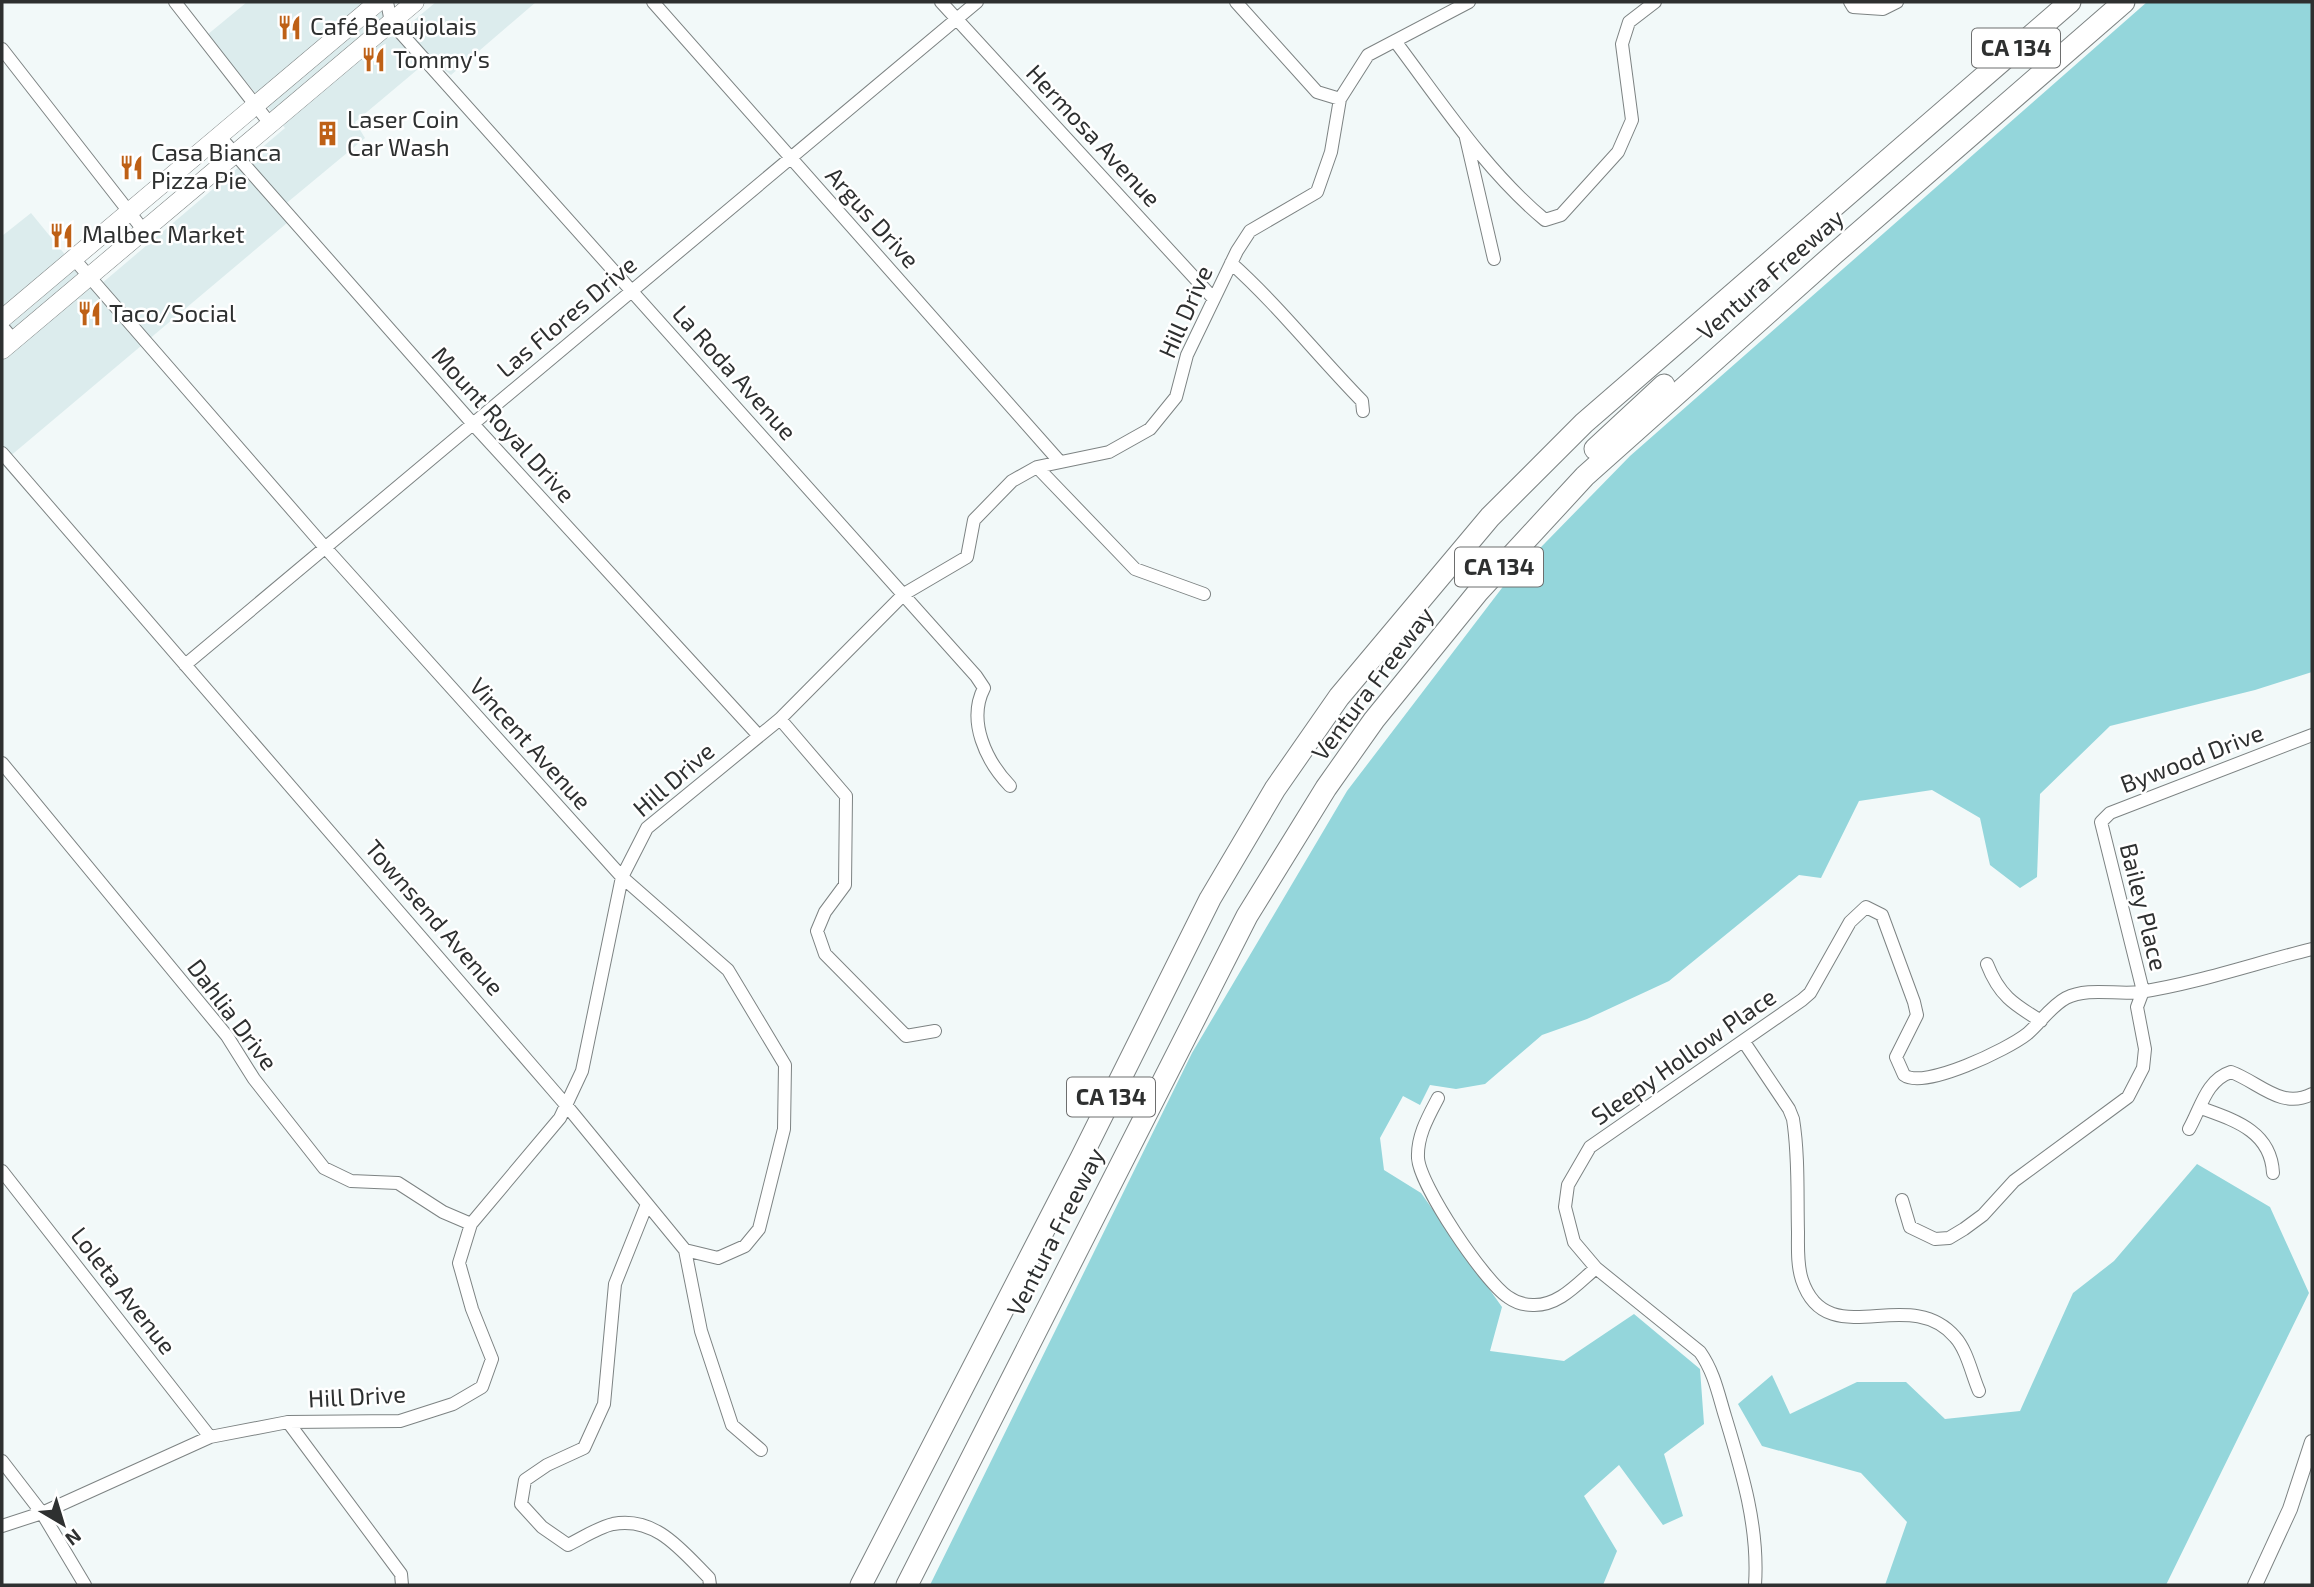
<svg xmlns="http://www.w3.org/2000/svg" width="2314" height="1587" font-family="'Exo 2',sans-serif">
  <rect width="100%" height="100%" fill="#f2f9f9"/>
  <!-- built -->
  <path fill="#dceced" d="M 247,2 L 385,2 L 407,26 L 436,2 L 536,2 L 451,75 L 430,59 L 355,122 L 365,138 L 277,211 L 287,223 L 2,463 L 2,236 L 31,213 L 94,290 L 285,128 L 207,35 Z"/>
  <!-- green -->
  <path fill="#94d6db" d="M 2147,2 L 2312,2 L 2312,672 L 2255,690 L 2110,726 L 2040,794 L 2037,877 L 2020,888 L 1990,865 L 1980,818 L 1932,790 L 1859,801 L 1821,878 L 1799,875 L 1669,981 L 1587,1019 L 1542,1035 L 1485,1084 L 1456,1089 L 1430,1085 L 1420,1105 L 1403,1096 L 1380,1138 L 1384,1170 L 1421,1193 L 1502,1307 L 1490,1351 L 1564,1361 L 1634,1314 L 1700,1369 L 1704,1424 L 1664,1454 L 1683,1516 L 1663,1525 L 1619,1465 L 1584,1496 L 1617,1551 L 1603,1585 L 930,1585 L 1192,1053 L 1347,791 L 1505,584 L 1630,456 Z
    M 2197,1164 L 2270,1207 L 2309,1293 L 2166,1585 L 1885,1585 L 1907,1522 L 1861,1473 L 1762,1446 L 1738,1404 L 1772,1375 L 1790,1414 L 1857,1382 L 1906,1382 L 1945,1419 L 2020,1411 L 2073,1293 L 2114,1261 Z"/>
  <g fill="none" stroke-linecap="round" stroke-linejoin="round">
    <defs>
      <path id="minor" d="M 175,2 L 271,125
        M 387,2 L 391,22 L 976,676 L 984,688 C 967,721 986,761 1010,786
        M 653,2 L 1060,462
        M 941,2 L 1213,298
        M 1236,2 L 1317,92 L 1340,99
        M 1850,2 L 1853,7 L 1883,9 L 1897,2
        M 1395,41 C 1441,102 1486,171 1545,220 L 1561,215 L 1618,152 L 1632,120 L 1622,44 L 1629,22 L 1655,2
        M 2,49 L 144,231
        M 220,137 L 473,424 L 759,736
        M 1466,138 L 1494,259
        M 74,259 L 322,544 L 622,877 L 728,970 L 785,1065 L 784,1129 L 759,1229 L 745,1246 L 718,1258 L 685,1250
        M 1231,263 C 1278,305 1317,355 1362,401 L 1363,411
        M 2,453 L 566,1105 L 685,1250 L 701,1331 L 732,1425 L 761,1450
        M 1037,467 L 1135,569 L 1204,594
        M 185,665 L 977,2
        M 780,719 L 846,796 L 845,885 L 825,912 L 817,931 L 825,954 L 906,1036 L 935,1031
        M 2,763 L 227,1036 L 254,1079 L 324,1168 L 351,1181 L 398,1183 L 443,1212 L 471,1224
        M 1987,964 C 1999,995 2013,1004 2041,1021
        M 1744,1042 L 1789,1109 L 1793,1119 C 1799,1156 1797,1195 1798,1232 C 1798,1248 1797,1265 1802,1280 C 1827,1355 1909,1283 1955,1337 C 1967,1350 1972,1375 1979,1391
        M 1438,1098 C 1428,1117 1417,1136 1418,1158 C 1420,1186 1484,1281 1508,1297 C 1515,1302 1524,1305 1533,1305 C 1559,1306 1578,1283 1596,1268
        M 2201,1108 C 2234,1120 2271,1131 2273,1173
        M 2189,1129 C 2201,1108 2206,1080 2231,1072 C 2259,1082 2281,1110 2312,1094
        M 2,1171 L 210,1437
        M 1902,1200 L 1910,1227 L 1935,1239 L 1949,1238 L 1964,1229 L 1983,1215 L 2014,1181 L 2128,1097 L 2143,1068 L 2145,1049 L 2137,1007 L 2143,991 L 2101,822 L 2110,813 L 2312,735
        M 647,1204 L 615,1284 L 604,1404 L 584,1448 L 547,1465 L 525,1480 L 521,1504 L 542,1527 L 568,1545 C 582,1538 599,1527 613,1524 C 656,1516 682,1551 709,1578 L 710,1585
        M 288,1422 L 401,1574 L 402,1585
        M 2,1461 L 42,1513 L 85,1585
        M 2,1526 L 42,1513 L 210,1437 L 288,1422 L 400,1421 L 453,1404 L 482,1387 L 492,1359 L 472,1309 L 459,1263 L 471,1224 L 560,1118 L 582,1071 L 622,877 L 647,828 L 780,719 L 904,594 L 967,557 L 974,520 L 1012,481 L 1037,467 L 1109,452 L 1150,429 L 1176,397 L 1187,355 L 1237,251 L 1250,231 L 1317,192 L 1331,152 L 1340,99 L 1368,55 L 1469,2
        M 1755,1585 C 1759,1527 1742,1472 1725,1416 C 1718,1393 1714,1372 1700,1352 L 1596,1268 L 1574,1242 L 1565,1207 L 1568,1185 L 1590,1147 L 1802,1000 L 1810,993 L 1850,922 L 1866,907 L 1882,915 L 1914,1002 L 1917,1015 L 1896,1057 L 1904,1075 C 1924,1090 2008,1049 2027,1034 C 2040,1023 2051,1006 2066,998 C 2088,987 2117,995 2140,992 C 2198,983 2256,963 2312,949"/>
      <path id="tertiary" d="M 2,328 L 13,341
        M 2255,1585 L 2290,1509 L 2312,1442"/>
      <path id="primary" d="M 2,319 L 378,2
        M 2,350 L 415,2"/>
      <path id="motorway" d="M 1595,449 L 1664,385
        M 861,1585 L 1081,1158 L 1210,899 L 1275,789 L 1339,697 L 1490,517 L 1584,423 L 2070,2
        M 907,1585 L 1247,916 L 1326,788 L 1374,720 L 1478,592 L 1585,476 L 1834,254 L 2124,2"/>
    </defs>
    <!-- minor casing -->
    <use href="#minor" stroke="#7d8383" stroke-width="14"/>
    <!-- tertiary casing -->
    <use href="#tertiary" stroke="#7d8383" stroke-width="16"/>
    <!-- primary casing -->
    <use href="#primary" stroke="#7d8383" stroke-width="19"/>
    <!-- motorway casing -->
    <use href="#motorway" stroke="#7d8383" stroke-width="23"/>
    <!-- minor -->
    <use href="#minor" stroke="#fff" stroke-width="12"/>
    <!-- tertiary -->
    <use href="#tertiary" stroke="#fff" stroke-width="14"/>
    <!-- primary -->
    <use href="#primary" stroke="#fff" stroke-width="18"/>
    <!-- motorway -->
    <use href="#motorway" stroke="#fff" stroke-width="21"/>
  </g>
  <!-- icons -->
  <defs>
    <symbol id="restaurant-bare" viewBox="-9 -9 18 18"><path d="M-5-6h1v4h1v-4h1v4h1v-4h1v5L-1.5 .5V6h-2V.5L-5-1ZM5-6V6H3V1.5H1.5Q1.5-4 5-6Z" fill="#be6015" stroke="#fff" stroke-width="2.5" paint-order="stroke"/></symbol>
    <symbol id="building-bare" viewBox="-9 -9 18 18"><path d="M-4-6H4V6H1V3H-1V6H-4ZM-2.5-4.3h1.7v1.8h-1.7ZM.8-4.3h1.7v1.8H.8ZM-2.5-1h1.7V.8h-1.7ZM.8-1h1.7V.8H.8Z" fill="#be6015" stroke="#fff" stroke-width="2.5" paint-order="stroke"/></symbol>
  </defs>
  <g fill-rule="evenodd">
    <use href="#restaurant-bare" x="272" y="10" width="35" height="35"/>
    <use href="#restaurant-bare" x="356" y="42" width="35" height="35"/>
    <use href="#building-bare" x="310" y="116" width="35" height="35"/>
    <use href="#restaurant-bare" x="114" y="150" width="35" height="35"/>
    <use href="#restaurant-bare" x="44" y="218" width="35" height="35"/>
    <use href="#restaurant-bare" x="72" y="296" width="35" height="35"/>
  </g>
  <g text-anchor="middle" stroke-width="5" stroke-linejoin="round" paint-order="stroke">
    <!-- shield labels -->
    <g fill="#fff" stroke="#6d6e6e" stroke-width="2">
      <rect x="1972" y="28.5" width="88" height="39" rx="5"/>
      <rect x="1455" y="547.5" width="88" height="39" rx="5"/>
      <rect x="1067" y="1077.5" width="88" height="39" rx="5"/>
    </g>
    <g font-size="23" font-weight="bold" fill="#2e3030">
      <text x="2016" y="56">CA 134</text>
      <text x="1499" y="575">CA 134</text>
      <text x="1111" y="1105">CA 134</text>
    </g>
    <!-- poi labels -->
    <g font-size="24" fill="#2e3030" stroke="#fff" text-anchor="start">
      <text x="310" y="35">Café Beaujolais</text>
      <text x="393" y="68">Tommy's</text>
      <text x="347" y="128">Laser Coin<tspan x="347" dy="28">Car Wash</tspan></text>
      <text x="151" y="161">Casa Bianca<tspan x="151" dy="28">Pizza Pie</tspan></text>
      <text x="82" y="243">Malbec Market</text>
      <text x="109" y="322">Taco/Social</text>
    </g>
    <!-- street labels -->
    <g font-size="24" fill="#2e3030" stroke="#fff">
      <text transform="translate(1093 136) rotate(47)" y="8">Hermosa Avenue</text>
      <text transform="translate(872 218) rotate(48)" y="8">Argus Drive</text>
      <text transform="translate(1771 275) rotate(-41)" y="8">Ventura Freeway</text>
      <text transform="translate(1186 312) rotate(-66)" y="8">Hill Drive</text>
      <text transform="translate(567 317) rotate(-40)" y="8">Las Flores Drive</text>
      <text transform="translate(734 373) rotate(48)" y="8">La Roda Avenue</text>
      <text transform="translate(503 425) rotate(48)" y="8">Mount Royal Drive</text>
      <text transform="translate(1373 684) rotate(-53)" y="8">Ventura Freeway</text>
      <text transform="translate(530 744) rotate(48)" y="8">Vincent Avenue</text>
      <text transform="translate(2192 759) rotate(-21)" y="8">Bywood Drive</text>
      <text transform="translate(674 780) rotate(-41)" y="8">Hill Drive</text>
      <text transform="translate(2143 907) rotate(76)" y="8">Bailey Place</text>
      <text transform="translate(434 918) rotate(49)" y="8">Townsend Avenue</text>
      <text transform="translate(232 1015) rotate(53)" y="8">Dahlia Drive</text>
      <text transform="translate(1684 1057) rotate(-35)" y="8">Sleepy Hollow Place</text>
      <text transform="translate(1056 1232) rotate(-63)" y="8">Ventura Freeway</text>
      <text transform="translate(123 1291) rotate(52)" y="8">Loleta Avenue</text>
      <text transform="translate(357 1397) rotate(-3)" y="8">Hill Drive</text>
    </g>
  </g>
  <!-- border -->
  <rect width="2314" height="1587" fill="none" stroke="#2e3030" stroke-width="7"/>
  <!-- north arrow -->
  <g transform="translate(63 1524) rotate(142)" stroke="#ffffff" stroke-width="5" paint-order="stroke">
  <path d="M0-5L12 26L0 18L-12 26Z" fill="#2e3030"/>
  <text y="-10" font-size="19" font-weight="bold" text-anchor="middle" fill="#2e3030">N</text>
  </g>
</svg>
